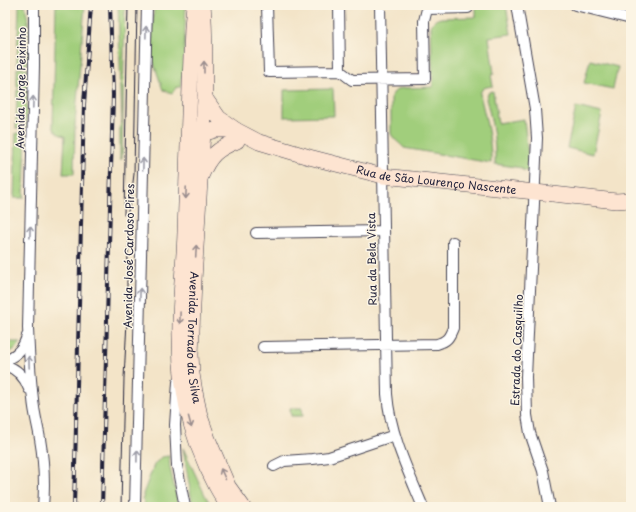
<svg xmlns="http://www.w3.org/2000/svg" width="636" height="512" font-family="'Playpen Sans',sans-serif">
  <rect width="100%" height="100%" fill="#fcf5e5"/>
  <filter id="ink" filterUnits="userSpaceOnUse"><feTurbulence type="fractalNoise" baseFrequency=".025" numOctaves="2"/><feDisplacementMap in="SourceGraphic" scale="8" xChannelSelector="R" yChannelSelector="G"/><feConvolveMatrix kernelMatrix="1 2 1 2 8 2 1 2 1" color-interpolation-filters="sRGB"/></filter>
  <filter id="wash" filterUnits="userSpaceOnUse"><feTurbulence type="fractalNoise" baseFrequency=".012" numOctaves="4" result="noise"/><feDisplacementMap in="SourceGraphic" scale="16" xChannelSelector="R" yChannelSelector="G"/><feGaussianBlur stdDeviation="0.9" result="paint"/><feColorMatrix in="noise" values="0 0 0 0 0 0 0 0 0 0 0 0 0 0 0 0 0 1.4 0 .05"/><feComposite in="paint" operator="in"/></filter>
  <g filter="url(#wash)">
    <rect width="100%" height="100%" fill="#f3e4c8"/>
    <!-- green -->
    <path fill="#a1ce7b" stroke="#62785b" d="M 19,5 L 25,5 L 28,20 L 27,65 L 17,64 Z
      M 56,5 L 85,5 L 75,125 L 74,174 L 63,174 L 65,136 C 59,135 55,132 53,126 Z
      M 118,5 L 125,5 L 122,159 L 120,159 L 120,126 L 122,121 Z
      M 154,5 L 186,5 L 183,76 L 181,78 L 181,87 L 177,87 L 172,93 L 163,90 L 151,55 Z
      M 476,5 L 506,5 L 511,34 L 489,37 L 494,74 L 491,75 L 493,86 C 486,87 482,87 480,94 C 485,117 492,140 491,163 L 404,148 C 400,143 394,140 391,134 L 391,97 C 394,91 397,89 403,88 L 433,87 L 431,26 C 433,21 436,19 441,18 L 476,17 Z
      M 590,60 L 618,67 L 613,89 L 584,83 Z
      M 17,68 L 27,68 L 26,129 L 16,129 L 17,90 L 23,90 L 23,88 L 17,87 Z
      M 333,89 L 334,116 L 284,117 L 284,90 Z
      M 493,91 L 498,123 L 524,119 L 529,164 L 528,171 L 522,170 L 522,168 L 495,164 C 496,142 492,121 486,99 L 487,96 L 489,92 Z
      M 576,107 L 602,113 L 593,154 L 567,148 Z
      M 16,133 L 26,133 L 24,198 L 14,198 Z
      M 5,342 L 20,342 L 15,349 L 5,355 Z
      M 290,408 L 302,408 L 303,416 L 291,416 Z
      M 183,448 L 205,495 L 212,507 L 193,507 Z
      M 169,456 L 170,468 L 179,507 L 144,507 L 143,494 L 154,465 L 161,457 Z"/>
  </g>
  <g filter="url(#ink)">
    <g fill="none" stroke-linecap="round" stroke-linejoin="round">
      <defs>
        <path id="street" d="M 34,5 L 34,66 L 28,328 C 29,352 30,376 33,399 C 34,413 38,426 40,439 C 44,462 45,484 43,507
          M 267,5 L 269,72 L 340,71 L 352,80 L 425,79 L 424,21 L 427,9 L 427,5
          M 339,5 L 340,71
          M 380,5 L 387,394 C 390,434 408,471 423,507
          M 517,5 L 535,109 L 537,138 L 526,377 L 527,415 L 530,433 L 543,471 L 550,507
          M 575,5 L 631,19
          M 427,9 L 468,8 L 468,5
          M 256,233 L 384,231
          M 263,347 L 437,344 C 447,341 449,338 453,328 L 453,242
          M 5,360 C 16,356 24,348 27,336
          M 5,365 C 17,369 25,377 29,389
          M 178,382 L 175,425 L 177,466 L 185,507
          M 274,466 L 284,461 L 313,459 L 329,457 L 395,435
          M 135,507 L 147,5"/>
        <g id="secondary">
          <path d="M 194,5 L 192,27 C 190,95 187,164 185,232 C 184,267 179,302 180,338 C 180,401 195,453 228,507"/>
          <path id="s1" d="M 203,5 C 206,36 204,67 205,98 L 194,280 L 191,355 L 192,374 L 195,392 L 200,416 L 208,439 L 228,486 L 243,507"/>
          <path d="M 205,98 L 219,118 L 236,130"/>
          <path id="s2" d="M 196,140 L 202,134 L 215,130 L 236,130 L 259,142 L 309,157 L 383,176 L 535,192 L 616,201 L 631,200"/>
          <path d="M 201,176 C 210,155 217,149 237,141"/>
        </g>
      </defs>
      <!-- street casing -->
      <use href="#street" stroke="#413f50" stroke-width="12"/>
      <!-- secondary casing -->
      <use href="#secondary" stroke="#413f50" stroke-width="16"/>
      <!-- street -->
      <use href="#street" stroke="#fff" stroke-width="10"/>
      <!-- secondary -->
      <use href="#secondary" stroke="#fde4d1" stroke-width="15"/>
      <!-- tram -->
      <path stroke="#22223b" stroke-width="1" d="M 124,215 L 128,5
        M 121,507 L 124,378 L 127,321 L 127,278 L 129,231 L 128,211 L 131,198 L 134,174 L 137,5"/>
      <defs>
        <path id="rail" d="M 74,507 L 84,104 L 91,5
          M 102,507 L 113,95 L 110,5"/>
      </defs>
      <!-- rail casing -->
      <use href="#rail" stroke="#22223b" stroke-width="4"/>
      <!-- rail -->
      <use href="#rail" stroke="#fcf5e5" stroke-width="2.5" stroke-dasharray="8" stroke-linecap="butt"/>
    </g>
    <!-- one-way arrows -->
    <defs><path id="oneway-shaft" d="M-6 0H5M1.5-3L5.5 0L1.5 3" fill="none" stroke-width="1.6" stroke-linecap="round" stroke-linejoin="round"/></defs>
    <g stroke="#9c9ca7">
      <use href="#oneway-shaft" transform="translate(146 32) rotate(-89)"/>
      <use href="#oneway-shaft" transform="translate(33 102) rotate(-88)"/>
      <use href="#oneway-shaft" transform="translate(143 164) rotate(-89)"/>
      <use href="#oneway-shaft" transform="translate(30 232) rotate(-89)"/>
      <use href="#oneway-shaft" transform="translate(140 294) rotate(-89)"/>
      <use href="#oneway-shaft" transform="translate(29 362) rotate(-92)"/>
      <use href="#oneway-shaft" transform="translate(137 456) rotate(-89)"/>
    </g>
    <g stroke="#9a8d8e">
      <use href="#oneway-shaft" transform="translate(204 67) rotate(-90)"/>
      <use href="#oneway-shaft" transform="translate(186 193) rotate(92)"/>
      <use href="#oneway-shaft" transform="translate(196 251) rotate(-87)"/>
      <use href="#oneway-shaft" transform="translate(180 318) rotate(91)"/>
      <use href="#oneway-shaft" transform="translate(190 422) rotate(75)"/>
      <use href="#oneway-shaft" transform="translate(223 474) rotate(-114)"/>
    </g>
  </g>
  <g text-anchor="middle" stroke-width="3" stroke-linejoin="round" paint-order="stroke">
    <!-- street labels -->
    <g font-size="11" fill="#22223b" stroke="#fcf5e5">
      <text transform="translate(21 88) rotate(-89)" y="4">Avenida Jorge Peixinho</text>
      <text dy="4" stroke="none"><textPath href="#s2" startOffset="251">Rua de São Lourenço Nascente</textPath></text>
      <text transform="translate(129 256) rotate(-89)" y="4">Avenida José Cardoso Pires</text>
      <text transform="translate(372 259) rotate(-91)" y="4">Rua da Bela Vista</text>
      <text dy="4" stroke="none"><textPath href="#s1" startOffset="333">Avenida Torrado da Silva</textPath></text>
      <text transform="translate(517 350) rotate(-88)" y="4">Estrada do Casquilho</text>
    </g>
  </g>
  <!-- margin -->
  <rect width="636" height="512" fill="none" stroke="#fcf5e5" stroke-width="20"/>
</svg>
